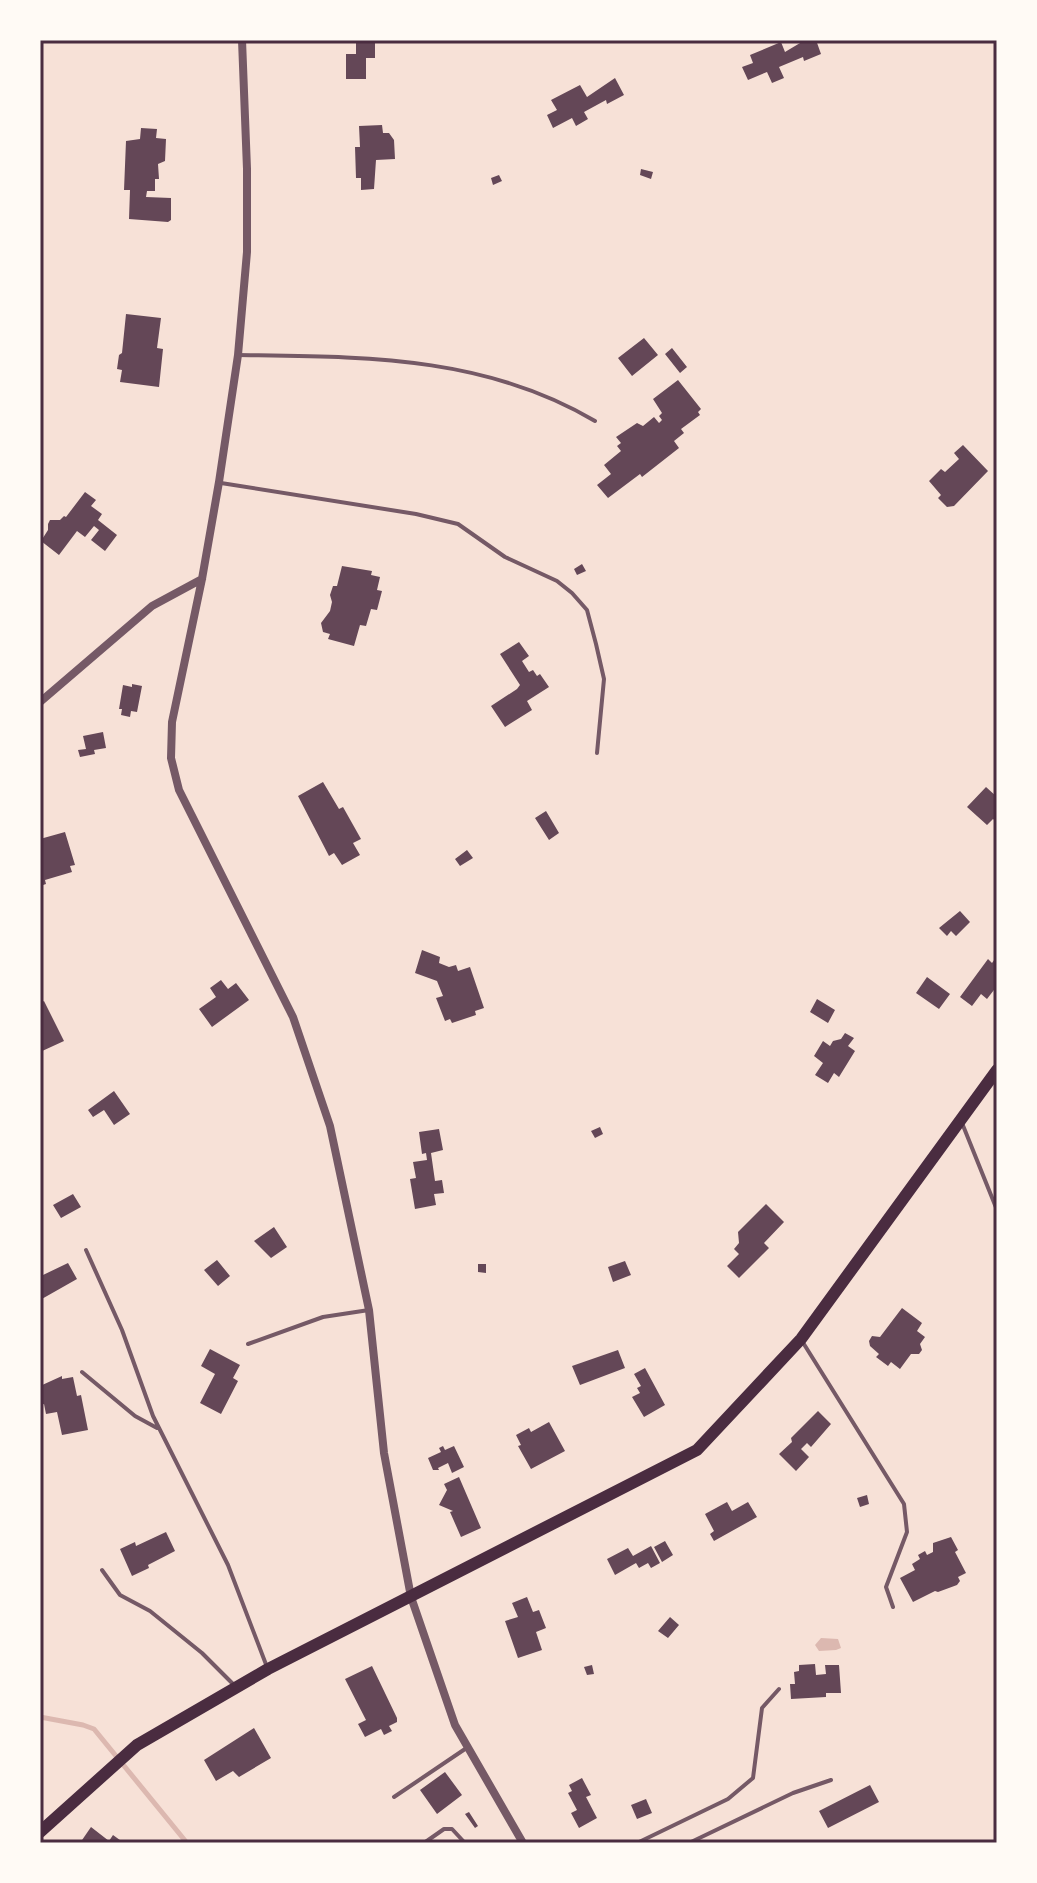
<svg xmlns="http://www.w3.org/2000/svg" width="1037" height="1883" font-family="Jost,sans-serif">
  <rect width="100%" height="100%" fill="#f7e1d7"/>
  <!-- water -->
  <path fill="#dcb8b0" d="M 821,1638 L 838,1639 L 841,1648 L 836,1650 L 819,1651 L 815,1645 Z"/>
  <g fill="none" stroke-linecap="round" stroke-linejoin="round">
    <!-- stream -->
    <path stroke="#dcb8b0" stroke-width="5" d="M 40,1717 L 83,1725 L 94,1729 L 187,1843"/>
  </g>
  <!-- building -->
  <path fill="#644757" d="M 356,40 L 375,40 L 375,58 L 366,58 L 366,79 L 346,79 L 346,54 L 356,54 Z
    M 805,40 L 816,40 L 821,54 L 804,61 L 803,57 L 779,67 L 784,78 L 772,83 L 767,72 L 748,80 L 742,67 L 753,63 L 750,55 L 781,42 L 785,52 Z
    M 615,78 L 624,95 L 607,104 L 606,100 L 584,112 L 588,119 L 576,126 L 572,118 L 553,128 L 547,115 L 557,110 L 551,100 L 580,85 L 587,97 Z
    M 382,125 L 383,133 L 389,133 L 394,140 L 395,159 L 376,160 L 374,189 L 361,190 L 361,178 L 356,178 L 355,147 L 360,147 L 359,126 Z
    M 141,128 L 157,129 L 156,138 L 166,139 L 165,161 L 158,164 L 159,179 L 155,179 L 155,191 L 147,191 L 146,197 L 171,198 L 171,220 L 168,222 L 129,219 L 130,190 L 124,190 L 126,141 L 140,139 Z
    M 641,169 L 653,172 L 651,179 L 640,175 Z
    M 499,175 L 502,181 L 493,185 L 491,178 Z
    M 126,314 L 161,318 L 157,348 L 163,349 L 159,387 L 120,382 L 122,370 L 117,369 L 119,355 L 122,353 Z
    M 644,338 L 658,355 L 632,376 L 618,358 Z
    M 672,348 L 687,367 L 680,373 L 665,354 Z
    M 678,380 L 701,409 L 698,412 L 700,415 L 681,429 L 684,433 L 674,441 L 679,448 L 642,477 L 640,474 L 608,498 L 597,485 L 611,474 L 604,465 L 621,451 L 617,446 L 621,443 L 616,437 L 637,423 L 643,426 L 654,417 L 659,423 L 662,420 L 659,416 L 662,413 L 653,399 Z
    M 963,445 L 988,471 L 954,506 L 947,507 L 938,498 L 941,495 L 929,481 L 941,469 L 945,472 L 959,459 L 954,453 Z
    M 85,492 L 96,500 L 91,506 L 102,514 L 98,520 L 117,535 L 105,551 L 91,540 L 99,530 L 94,526 L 85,537 L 77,531 L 59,555 L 41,541 L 48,530 L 48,524 L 50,520 L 60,520 L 64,516 L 66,517 Z
    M 582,564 L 586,571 L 577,575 L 574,569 Z
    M 342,566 L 372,571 L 371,575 L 380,577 L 377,590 L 382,591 L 377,610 L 371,609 L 366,626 L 360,625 L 354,646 L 328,639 L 330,634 L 323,632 L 321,623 L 330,611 L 332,602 L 330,595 L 333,586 L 337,586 Z
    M 519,642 L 529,656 L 522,661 L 529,672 L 533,670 L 537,676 L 540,674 L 549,687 L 527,701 L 532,710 L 505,727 L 491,706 L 517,689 L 520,685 L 500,654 Z
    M 132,684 L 142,686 L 137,712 L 131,711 L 130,717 L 121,715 L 122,709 L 119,709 L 123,685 L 132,687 Z
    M 103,732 L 106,748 L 94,750 L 95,754 L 80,757 L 78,750 L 86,749 L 83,736 Z
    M 323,782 L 339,809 L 343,807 L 361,839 L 353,843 L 360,855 L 342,865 L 334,853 L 329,856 L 298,796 Z
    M 986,787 L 997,797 L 997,822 L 993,819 L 987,825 L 967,807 Z
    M 546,811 L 559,833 L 549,840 L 535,818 Z
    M 65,832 L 75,865 L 70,866 L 72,872 L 45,880 L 46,884 L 40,886 L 40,839 Z
    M 467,850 L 473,858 L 460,866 L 455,859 Z
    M 960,911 L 970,922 L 956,936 L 951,931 L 947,936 L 939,928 Z
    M 422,950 L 440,957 L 439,963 L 449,967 L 456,965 L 458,971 L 470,967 L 484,1008 L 475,1011 L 476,1015 L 452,1023 L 450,1019 L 445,1021 L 436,998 L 443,996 L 437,981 L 415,973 Z
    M 997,956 L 997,986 L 987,999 L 981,994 L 972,1006 L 960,997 L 988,959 L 992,963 Z
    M 927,977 L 950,994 L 939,1009 L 916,993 Z
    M 221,980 L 228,989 L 236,983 L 249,1000 L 212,1027 L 199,1009 L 216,997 L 210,988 Z
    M 817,999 L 835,1010 L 828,1023 L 810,1012 Z
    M 44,1001 L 64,1041 L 40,1052 L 40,1003 Z
    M 845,1033 L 854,1038 L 848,1046 L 855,1051 L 839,1077 L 834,1073 L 828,1083 L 815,1075 L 823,1063 L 814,1056 L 823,1041 L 830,1046 L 833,1041 L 841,1039 Z
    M 114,1091 L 130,1114 L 114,1125 L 104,1110 L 93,1117 L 88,1110 Z
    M 600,1127 L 603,1134 L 595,1138 L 591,1131 Z
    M 439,1129 L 443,1150 L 431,1153 L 435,1181 L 442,1180 L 444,1193 L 434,1194 L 436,1205 L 415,1209 L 410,1179 L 416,1178 L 413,1162 L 427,1160 L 426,1153 L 422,1154 L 419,1132 Z
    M 73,1194 L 81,1207 L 61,1218 L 53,1205 Z
    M 766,1204 L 784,1222 L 764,1243 L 769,1248 L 739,1278 L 727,1266 L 739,1254 L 734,1249 L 739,1243 L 738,1232 Z
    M 274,1227 L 287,1247 L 271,1258 L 254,1241 Z
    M 217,1260 L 230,1276 L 218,1286 L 204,1270 Z
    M 625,1261 L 631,1275 L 613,1282 L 608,1267 Z
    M 68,1263 L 77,1279 L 40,1300 L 40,1270 L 43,1275 Z
    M 478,1264 L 486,1264 L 486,1273 L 478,1272 Z
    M 902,1308 L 922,1323 L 917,1331 L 925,1337 L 920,1344 L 922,1350 L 919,1354 L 911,1354 L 900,1369 L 891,1362 L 888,1366 L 876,1357 L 879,1354 L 870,1346 L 869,1341 L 872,1336 L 880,1337 Z
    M 210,1349 L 240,1365 L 233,1378 L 238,1381 L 221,1414 L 200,1403 L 215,1374 L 201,1366 Z
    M 618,1350 L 625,1368 L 580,1385 L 572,1366 Z
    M 645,1368 L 665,1405 L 644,1417 L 632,1397 L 640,1393 L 637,1388 L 641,1386 L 634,1374 Z
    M 62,1376 L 62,1379 L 73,1377 L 77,1396 L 81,1395 L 88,1430 L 62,1435 L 57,1412 L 46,1414 L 44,1404 L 40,1405 L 40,1386 Z
    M 818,1411 L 831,1424 L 811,1447 L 807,1443 L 801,1449 L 809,1457 L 796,1471 L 779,1454 L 792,1442 L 791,1438 Z
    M 549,1422 L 565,1451 L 531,1469 L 518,1446 L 521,1445 L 516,1435 L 529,1428 L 531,1432 Z
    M 443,1446 L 445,1450 L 454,1446 L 464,1467 L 452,1473 L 448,1463 L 438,1468 L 439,1470 L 433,1470 L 428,1458 L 441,1452 L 439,1448 Z
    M 459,1477 L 481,1528 L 461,1537 L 450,1512 L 453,1511 L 439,1505 L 447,1490 L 444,1484 Z
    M 867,1495 L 869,1504 L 860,1507 L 857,1498 Z
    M 727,1502 L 732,1511 L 748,1502 L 757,1517 L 714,1541 L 710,1534 L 714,1531 L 705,1514 Z
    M 166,1532 L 175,1551 L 148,1565 L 149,1568 L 132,1576 L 120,1549 L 135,1542 L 136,1546 Z
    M 951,1537 L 958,1550 L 955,1552 L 966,1573 L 958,1577 L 960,1581 L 957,1585 L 938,1592 L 935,1591 L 913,1602 L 900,1578 L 915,1570 L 912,1564 L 920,1559 L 918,1555 L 925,1551 L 927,1555 L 933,1552 L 933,1543 Z
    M 665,1541 L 673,1555 L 662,1562 L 654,1547 Z
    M 651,1546 L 660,1563 L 651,1568 L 648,1563 L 639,1568 L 636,1563 L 615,1575 L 607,1559 L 628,1548 L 633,1556 Z
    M 527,1597 L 533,1612 L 539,1610 L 546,1628 L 536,1632 L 542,1650 L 518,1658 L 505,1621 L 518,1617 L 512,1603 Z
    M 670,1617 L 679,1625 L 668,1638 L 658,1631 Z
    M 815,1664 L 816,1675 L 826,1674 L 825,1665 L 839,1665 L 841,1693 L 826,1693 L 826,1697 L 791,1699 L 790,1684 L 795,1684 L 794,1672 L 799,1671 L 799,1665 Z
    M 592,1665 L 594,1674 L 587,1675 L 584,1667 Z
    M 372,1666 L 397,1718 L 397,1722 L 389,1726 L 392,1731 L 384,1735 L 381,1729 L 365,1737 L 358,1724 L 366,1720 L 345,1679 Z
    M 254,1728 L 271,1758 L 239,1777 L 233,1771 L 216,1781 L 204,1760 Z
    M 445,1772 L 462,1795 L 437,1814 L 420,1790 Z
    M 582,1778 L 591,1795 L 586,1797 L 597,1818 L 579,1828 L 571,1813 L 577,1810 L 568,1793 L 572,1791 L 569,1785 Z
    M 870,1785 L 879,1802 L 828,1828 L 819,1811 Z
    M 646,1799 L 652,1813 L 637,1819 L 631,1805 Z
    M 469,1812 L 478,1826 L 475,1828 L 465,1814 Z
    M 91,1827 L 109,1841 L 113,1835 L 124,1843 L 80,1843 Z"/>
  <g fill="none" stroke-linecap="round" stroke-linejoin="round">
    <!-- service -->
    <path stroke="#755966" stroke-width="4" d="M 238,355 C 364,357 483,355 595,421
      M 221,483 L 416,514 L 458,524 L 505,557 L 557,581 L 572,593 L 587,610 L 596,644 L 604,679 L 597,753
      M 962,1123 L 997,1210
      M 86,1250 L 122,1330 L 153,1416 L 228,1565 L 267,1667
      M 802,1341 L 904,1504 L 907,1532 L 886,1587 L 893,1607
      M 248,1344 L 323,1317 L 369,1310
      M 82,1372 L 135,1416 L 157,1428
      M 102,1570 L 120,1595 L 150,1611 L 202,1653 L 235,1686
      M 394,1797 L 468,1747
      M 424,1843 L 444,1829 L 452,1829 L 465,1843
      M 637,1843 L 728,1799 L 753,1778 L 762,1708 L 779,1689
      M 689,1843 L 793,1793 L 831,1780"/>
    <!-- minor -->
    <path stroke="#755966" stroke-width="8" d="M 242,40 L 247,169 L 247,252 L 238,355 L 219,482 L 202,579 L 172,722 L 171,758 L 179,790 L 293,1017 L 330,1126 L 369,1310 L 384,1453 L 411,1597 L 455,1725 L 523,1843
      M 40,702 L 152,606 L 202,579"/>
    <!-- secondary -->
    <path stroke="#4a2c40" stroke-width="12" d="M 40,1832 L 137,1745 L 268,1669 L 697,1450 L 801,1339 L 997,1070"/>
  </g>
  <!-- border -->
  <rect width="1037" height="1883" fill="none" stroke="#fffaf5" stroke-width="84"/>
  <rect x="42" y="42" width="953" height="1799" fill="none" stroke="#4a2c40" stroke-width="3"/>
</svg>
